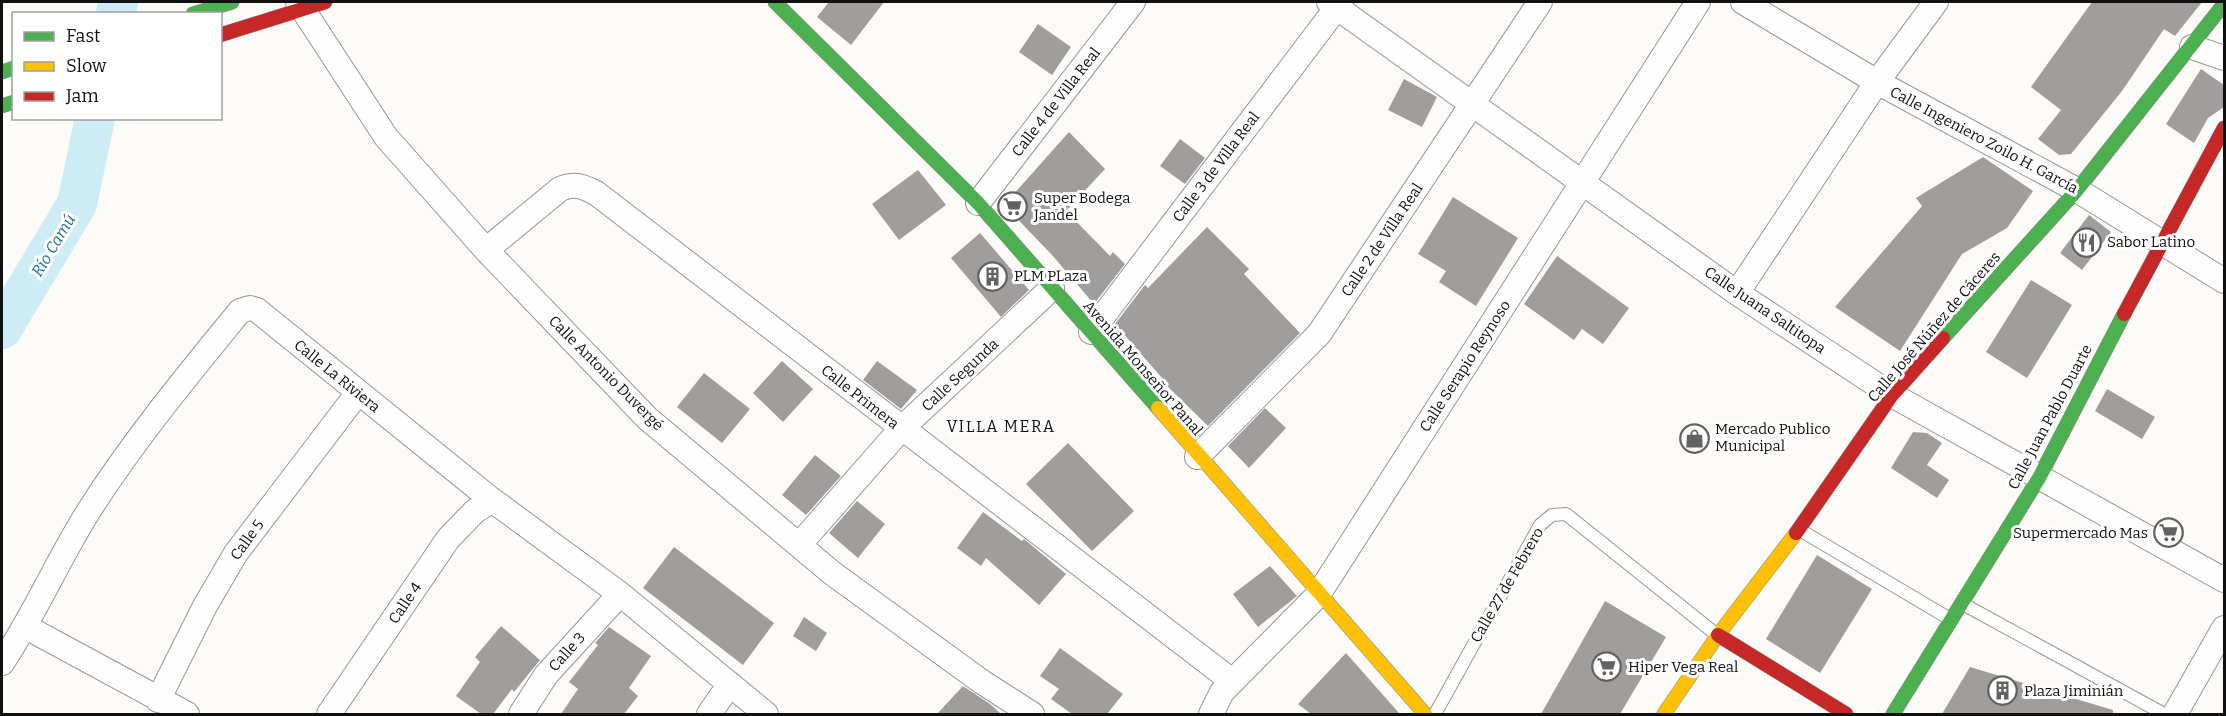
<svg xmlns="http://www.w3.org/2000/svg" width="2226" height="716" font-family="Bitter,serif">
  <rect width="100%" height="100%" fill="#fcfbf7"/>
  <g fill="none" stroke-linecap="round" stroke-linejoin="round">
    <!-- river -->
    <path stroke="#cdecf6" stroke-width="40" d="M 116,14 L 118,2
      M 2,329 L 77,204 L 95,118"/>
  </g>
  <!-- building -->
  <path fill="#a09e9c" d="M 829,2 L 884,2 L 851,45 L 817,17 Z
    M 2092,2 L 2202,2 L 2175,36 L 2164,29 L 2122,91 L 2071,154 L 2059,155 L 2038,139 L 2061,110 L 2031,87 Z
    M 1038,24 L 1071,47 L 1052,75 L 1019,52 Z
    M 2201,69 L 2224,85 L 2224,107 L 2208,118 L 2194,143 L 2166,124 Z
    M 1404,79 L 1437,97 L 1422,127 L 1388,110 Z
    M 1069,132 L 1105,169 L 1066,211 L 1110,256 L 1113,252 L 1125,264 L 1094,304 L 1052,255 L 1004,205 Z
    M 1180,139 L 1205,158 L 1185,184 L 1160,166 Z
    M 1983,157 L 2033,191 L 2007,228 L 1962,254 L 1900,351 L 1835,307 L 1922,206 L 1916,198 Z
    M 918,170 L 946,205 L 899,240 L 872,204 Z
    M 1453,197 L 1518,238 L 1476,306 L 1439,282 L 1446,271 L 1418,254 Z
    M 2089,215 L 2111,232 L 2082,270 L 2060,253 Z
    M 1207,227 L 1249,269 L 1244,274 L 1300,333 L 1208,426 L 1160,379 L 1162,378 L 1115,324 L 1145,285 L 1148,288 Z
    M 980,233 L 1029,290 L 1001,317 L 951,258 Z
    M 1557,256 L 1629,308 L 1603,344 L 1582,329 L 1574,340 L 1524,304 Z
    M 2031,280 L 2072,305 L 2027,378 L 1986,352 Z
    M 782,361 L 813,389 L 783,422 L 753,393 Z
    M 877,361 L 917,390 L 901,409 L 863,380 Z
    M 704,373 L 750,409 L 722,443 L 677,407 Z
    M 2107,389 L 2155,417 L 2142,439 L 2095,411 Z
    M 1265,408 L 1286,428 L 1249,468 L 1228,446 Z
    M 1913,432 L 1927,433 L 1942,443 L 1927,465 L 1949,480 L 1937,498 L 1891,468 Z
    M 1068,443 L 1134,511 L 1092,551 L 1026,484 Z
    M 815,455 L 841,476 L 806,515 L 782,495 Z
    M 857,501 L 885,524 L 858,558 L 829,533 Z
    M 983,512 L 1022,541 L 1024,539 L 1066,574 L 1039,605 L 986,558 L 981,566 L 957,548 Z
    M 674,547 L 774,623 L 743,665 L 643,588 Z
    M 1817,555 L 1872,589 L 1820,673 L 1766,639 Z
    M 1270,566 L 1297,596 L 1258,627 L 1233,594 Z
    M 1605,601 L 1666,637 L 1620,714 L 1541,714 Z
    M 804,617 L 827,633 L 816,651 L 793,636 Z
    M 501,626 L 540,660 L 514,692 L 512,689 L 493,714 L 481,714 L 456,696 L 480,662 L 475,657 Z
    M 609,627 L 651,656 L 629,688 L 638,696 L 624,714 L 561,714 L 578,689 L 569,682 L 598,645 L 595,643 Z
    M 1060,648 L 1123,694 L 1107,714 L 1072,714 L 1051,699 L 1059,689 L 1040,676 Z
    M 1346,653 L 1391,704 L 1400,714 L 1311,714 L 1298,704 Z
    M 1970,667 L 2113,710 L 2113,714 L 1942,714 Z
    M 963,686 L 990,704 L 1001,714 L 937,714 Z"/>
  <g fill="none" stroke-linecap="round" stroke-linejoin="round">
    <defs>
      <path id="lane" d="M 1800,530 L 1950,619
        M 1963,604 L 2164,714
        M 1435,714 L 1540,525 L 1552,515 L 1566,514 L 1717,635"/>
      <path id="street" d="M 298,2 L 386,137 L 486,250 L 647,418 L 832,573 L 982,682 L 1032,714
        M 1329,2 L 1737,293 L 1892,395 L 2224,580
        M 1743,2 L 1877,82 L 2077,190 L 2224,281
        M 2192,47 L 2224,58
        M 978,203 L 1133,2
        M 486,250 L 560,189 C 575,183 582,186 596,193 L 1232,681
        M 1737,293 L 1877,82 L 1936,2
        M 1091,332 L 1341,2
        M 1197,457 L 1319,334 L 1540,2
        M 799,545 L 901,429 L 1052,288
        M 26,627 L 187,714
        M 2,663 C 34,615 57,562 88,512 C 133,441 187,376 240,311 L 250,308 L 257,310 L 492,500 L 620,594 L 766,714
        M 158,700 L 205,606 L 236,553 L 357,394
        M 329,714 L 448,539 L 474,512 L 492,500
        M 521,714 L 546,675 L 620,594
        M 709,714 L 730,684
        M 1211,714 L 1222,692 L 1318,595 L 1698,2
        M 2175,714 L 2224,628"/>
      <path id="fast" d="M 775,2 L 978,203 L 1158,408
        M 193,14 L 232,2
        M 2,72 L 14,68
        M 2,106 L 14,102
        M 1943,338 L 2077,190 L 2224,4
        M 1893,714 L 2039,478 L 2124,314"/>
      <path id="slow" d="M 1158,408 L 1425,714
        M 1664,714 L 1718,635 L 1796,533"/>
      <path id="jam" d="M 220,35 L 325,2
        M 2124,314 L 2224,128
        M 1796,533 L 1892,395 L 1943,338
        M 1718,635 L 1846,714"/>
    </defs>
    <!-- lane casing -->
    <use href="#lane" stroke="#969694" stroke-width="14"/>
    <!-- street casing -->
    <use href="#street" stroke="#969694" stroke-width="26"/>
    <!-- fast casing -->
    <use href="#fast" stroke="#8d8c8b" stroke-width="15"/>
    <!-- slow casing -->
    <use href="#slow" stroke="#8d8c8b" stroke-width="15"/>
    <!-- jam casing -->
    <use href="#jam" stroke="#8d8c8b" stroke-width="15"/>
    <!-- lane -->
    <use href="#lane" stroke="#fffefe" stroke-width="12"/>
    <!-- street -->
    <use href="#street" stroke="#fffefe" stroke-width="24"/>
    <!-- fast -->
    <use href="#fast" stroke="#4caf50" stroke-width="14"/>
    <!-- slow -->
    <use href="#slow" stroke="#ffc107" stroke-width="14"/>
    <!-- jam -->
    <use href="#jam" stroke="#c62828" stroke-width="14"/>
  </g>
  <!-- icons -->
  <defs>
    <symbol id="supermarket-ring" viewBox="-11 -11 22 22"><circle r="9.5" fill="#fff" stroke="#636261" stroke-width="1.5"/><path d="M-6-5.5h2.5l.6 2H6L4.5 2H-2.5L-4.4-4H-6ZM-1.5 3.2a1.3 1.3 0 1 0 .1 0ZM3 3.2a1.3 1.3 0 1 0 .1 0Z" fill="#636261"/></symbol>
    <symbol id="restaurant-ring" viewBox="-11 -11 22 22"><circle r="9.5" fill="#fff" stroke="#636261" stroke-width="1.5"/><path d="M-5-6h1v4h1v-4h1v4h1v-4h1v5L-1.5 .5V6h-2V.5L-5-1ZM5-6V6H3V1.5H1.5Q1.5-4 5-6Z" fill="#636261"/></symbol>
    <symbol id="building-ring" viewBox="-11 -11 22 22"><circle r="9.5" fill="#fff" stroke="#636261" stroke-width="1.5"/><path d="M-4-6H4V6H1V3H-1V6H-4ZM-2.5-4.3h1.7v1.8h-1.7ZM.8-4.3h1.7v1.8H.8ZM-2.5-1h1.7V.8h-1.7ZM.8-1h1.7V.8H.8Z" fill="#636261"/></symbol>
    <symbol id="shop-ring" viewBox="-11 -11 22 22"><circle r="9.5" fill="#fff" stroke="#636261" stroke-width="1.5"/><path d="M-5-2.5h2.3a2.7 3.5 0 0 1 5.4 0H5L5.5 6h-11ZM-1.5-2.5h3a1.5 2.3 0 0 0-3 0Z" fill="#636261"/></symbol>
  </defs>
  <g fill-rule="evenodd">
    <use href="#supermarket-ring" x="996" y="190" width="33" height="33"/>
    <use href="#restaurant-ring" x="2070" y="226" width="33" height="33"/>
    <use href="#building-ring" x="976" y="260" width="33" height="33"/>
    <use href="#shop-ring" x="1678" y="422" width="33" height="33"/>
    <use href="#supermarket-ring" x="2152" y="516" width="33" height="33"/>
    <use href="#supermarket-ring" x="1590" y="650" width="33" height="33"/>
    <use href="#building-ring" x="1986" y="674" width="33" height="33"/>
  </g>
  <g text-anchor="middle" stroke-width="6" stroke-linejoin="round" paint-order="stroke">
    <!-- street labels -->
    <g font-size="15" fill="#101010" stroke="#fff">
      <text transform="translate(1056 102) rotate(-52)" y="5">Calle 4 de Villa Real</text>
      <text transform="translate(1984 140) rotate(28)" y="5">Calle Ingeniero Zoilo H. García</text>
      <text transform="translate(1216 167) rotate(-53)" y="5">Calle 3 de Villa Real</text>
      <text transform="translate(1382 240) rotate(-56)" y="5">Calle 2 de Villa Real</text>
      <text transform="translate(1765 310) rotate(34)" y="5">Calle Juana Saltitopa</text>
      <text transform="translate(1934 327) rotate(-49)" y="5">Calle José Núñez de Cáceres</text>
      <text transform="translate(1465 366) rotate(-57)" y="5">Calle Serapio Reynoso</text>
      <text transform="translate(1143 368) rotate(49)" y="5">Avenida Monseñor Panal</text>
      <text transform="translate(606 373) rotate(45)" y="5">Calle Antonio Duvergé</text>
      <text transform="translate(960 375) rotate(-43)" y="5">Calle Segunda</text>
      <text transform="translate(337 376) rotate(39)" y="5">Calle La Riviera</text>
      <text transform="translate(860 397) rotate(38)" y="5">Calle Primera</text>
      <text transform="translate(2050 417) rotate(-62)" y="5">Calle Juan Pablo Duarte</text>
      <text transform="translate(247 540) rotate(-54)" y="5">Calle 5</text>
      <text transform="translate(1507 585) rotate(-60)" y="5">Calle 27 de Febrero</text>
      <text transform="translate(405 603) rotate(-56)" y="5">Calle 4</text>
      <text transform="translate(567 652) rotate(-48)" y="5">Calle 3</text>
    </g>
    <!-- poi labels -->
    <g font-size="15" fill="#101010" stroke="#fff" text-anchor="start">
      <text x="1034" y="203">Super Bodega<tspan x="1034" dy="17">Jandel</tspan></text>
      <text x="2107" y="247">Sabor Latino</text>
      <text x="1014" y="281">PLM PLaza</text>
      <text x="1715" y="434">Mercado Publico<tspan x="1715" dy="17">Municipal</tspan></text>
      <text x="2148" y="538" text-anchor="end">Supermercado Mas</text>
      <text x="1628" y="672">Hiper Vega Real</text>
      <text x="2024" y="696">Plaza Jiminián</text>
    </g>
    <!-- water labels -->
    <g font-size="16" font-style="italic" fill="#1974a3" stroke="#fff">
      <text transform="translate(53 245) rotate(-59)" y="6">Río Camú</text>
    </g>
    <!-- neighbourhood labels -->
    <g font-size="16" letter-spacing="1.5" fill="#101010" stroke="#fff">
      <text x="1001" y="432">VILLA MERA</text>
    </g>
  </g>
  <!-- border -->
  <rect width="2226" height="716" fill="none" stroke="#101010" stroke-width="6"/>
  <!-- legend -->
  <rect x="12" y="12" width="210" height="108" fill="#ffffff" stroke="#9f9f9f" stroke-width="1.5"/>
  <rect x="24" y="32" width="30" height="9" fill="#4caf50" stroke="#9f9f9f" stroke-width="1.5"/>
  <text x="66" y="42" font-size="18" fill="#101010">Fast</text>
  <rect x="24" y="62" width="30" height="9" fill="#ffc107" stroke="#9f9f9f" stroke-width="1.5"/>
  <text x="66" y="72" font-size="18" fill="#101010">Slow</text>
  <rect x="24" y="92" width="30" height="9" fill="#c62828" stroke="#9f9f9f" stroke-width="1.5"/>
  <text x="66" y="102" font-size="18" fill="#101010">Jam</text>
</svg>
